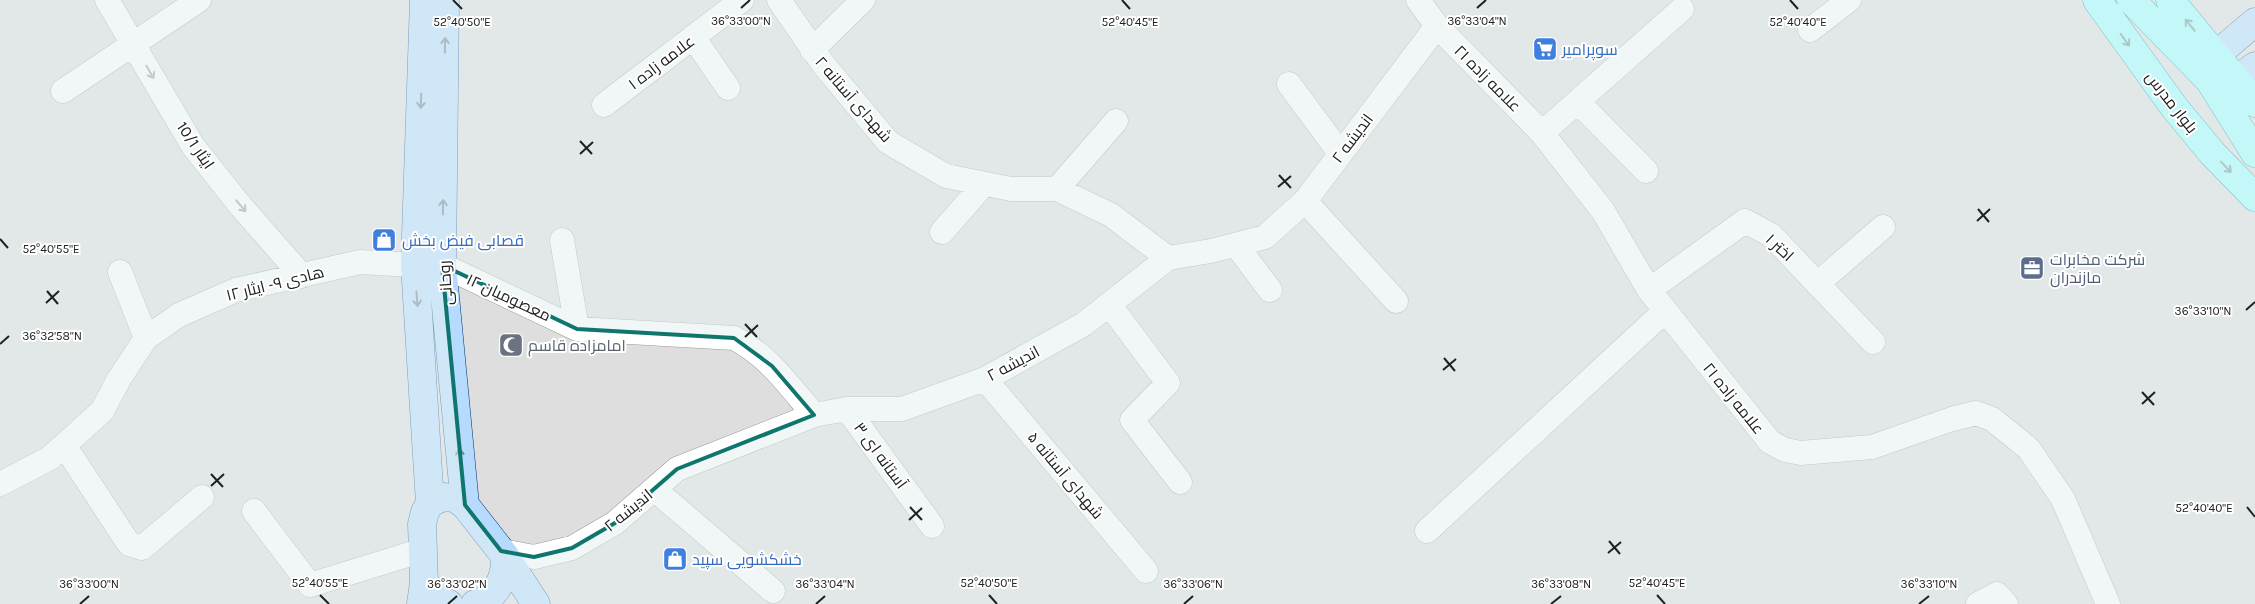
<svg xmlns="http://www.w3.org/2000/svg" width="2255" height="604" font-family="Karla,Cairo,sans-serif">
  <rect width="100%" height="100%" fill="#e5f0f1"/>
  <!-- residential -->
  <path fill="#dddedd" d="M 0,0 L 2255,0 L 2255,604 L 0,604 Z"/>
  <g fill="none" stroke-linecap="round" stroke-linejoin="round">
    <defs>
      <path id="street" d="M 107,0 L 193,146 L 239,204 L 302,276
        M 779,0 L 823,64 L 888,142 L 946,176 L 1011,189 L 1057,189 L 1111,215 L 1168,258
        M 1418,0 L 1437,26 L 1542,133 L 1603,211 L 1649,290 L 1770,442 L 1785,450 L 1801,453 L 1872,447 L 1952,419 L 1976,413 L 1992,419 L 2028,448 L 2063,499 L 2108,604
        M 1810,30 L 1849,0
        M 693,37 L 728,88
        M 812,50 L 863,0
        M 1289,84 L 1340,153
        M 63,91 L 199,0
        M 1578,102 L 1646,171
        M 604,105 L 742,0
        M 1542,133 L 1682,9
        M 1057,189 L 1116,121
        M 1305,201 L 1396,301
        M 942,232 L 984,184
        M 562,240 L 577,329
        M 1236,245 L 1270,290
        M 442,265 L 577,329 L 734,338 C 768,355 790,387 814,415
        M 120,272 L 146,338
        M 1817,284 L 1883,227
        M 1649,290 L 1745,221 L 1771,235 L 1873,342
        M 1109,304 L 1168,383 L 1132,420 L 1180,482
        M 985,379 L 1146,571
        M 847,409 L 932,526
        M 64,445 L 129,544 L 142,548 L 202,497
        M 0,484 L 50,458 L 102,411 L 119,379 L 146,338 L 179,315 L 236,290 L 360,262 L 415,265
        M 654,489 L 773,591
        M 254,511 L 310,585 L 423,550
        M 1427,531 L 1665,311
        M 501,551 L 534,557 L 572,548 L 615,523 L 677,469 L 814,415 L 847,409 L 902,409 L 985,379 L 1084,324 L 1168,258 L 1211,251 L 1265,237 L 1305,201 L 1437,26
        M 1978,604 L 1997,594 L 2006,604"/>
      <path id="secondary" d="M 424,0 L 415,265 L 430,503
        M 445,0 L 442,265 L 465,505
        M 2215,56 L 2255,22
        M 2235,81 L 2255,66
        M 505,556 L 536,604
        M 424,582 L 438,599 L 449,604
        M 421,604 L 424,582 L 422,524 L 425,512 L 430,503 L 443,497 L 455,498 L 465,505 L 505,556 C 506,577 497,598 475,604"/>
      <path id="primary" d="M 2097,0 L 2174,107 L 2212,153 L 2255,197
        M 2131,0 L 2210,81 L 2235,81
        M 2170,0 L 2255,103
        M 2213,67 L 2210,81 L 2255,153"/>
    </defs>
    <!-- street casing -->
    <use href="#street" stroke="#9a9a9a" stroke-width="25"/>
    <!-- secondary casing -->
    <use href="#secondary" stroke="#00397d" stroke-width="29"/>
    <!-- primary casing -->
    <use href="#primary" stroke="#008b9b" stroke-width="29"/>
    <!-- street -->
    <use href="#street" stroke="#fff" stroke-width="24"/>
    <!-- secondary -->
    <use href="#secondary" stroke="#b6dbff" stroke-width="28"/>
    <!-- primary -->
    <use href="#primary" stroke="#9cfeff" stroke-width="28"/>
  </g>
  <!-- one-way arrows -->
  <defs><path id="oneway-shaft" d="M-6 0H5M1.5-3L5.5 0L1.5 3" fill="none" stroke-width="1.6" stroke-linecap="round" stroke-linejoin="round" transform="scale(1.25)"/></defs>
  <g stroke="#649a9b">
    <use href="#oneway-shaft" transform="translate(2190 25) rotate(-129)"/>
    <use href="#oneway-shaft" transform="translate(2125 40) rotate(54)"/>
    <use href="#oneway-shaft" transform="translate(2226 167) rotate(46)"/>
  </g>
  <g stroke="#6b7e90">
    <use href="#oneway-shaft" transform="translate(445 45) rotate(-89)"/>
    <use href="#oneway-shaft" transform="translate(421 101) rotate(92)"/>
    <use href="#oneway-shaft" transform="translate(443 207) rotate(-89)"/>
    <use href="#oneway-shaft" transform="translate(417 299) rotate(86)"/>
    <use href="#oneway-shaft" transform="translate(460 456) rotate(-95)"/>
  </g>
  <g stroke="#9b9b9b">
    <use href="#oneway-shaft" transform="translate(150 72) rotate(60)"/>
    <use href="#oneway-shaft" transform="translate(241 206) rotate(50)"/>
  </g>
  <!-- marked area -->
  <path d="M0 0H2255V604H0ZM 442,265 L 577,329 L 734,338 L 772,366 L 814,415 L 677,469 L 615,523 L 572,548 L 534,557 L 501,551 L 465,505 Z" fill="#e5f0f1" fill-opacity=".55" fill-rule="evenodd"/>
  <path fill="none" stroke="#0f766e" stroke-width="4" stroke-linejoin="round" d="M 442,265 L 577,329 L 734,338 L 772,366 L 814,415 L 677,469 L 615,523 L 572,548 L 534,557 L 501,551 L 465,505 Z"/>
  <!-- ticks -->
  <path fill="none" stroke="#202020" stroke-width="2" d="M 453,0 L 462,9M 1122,0 L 1130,9M 1790,0 L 1798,9M 741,8 L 750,0M 1477,8 L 1486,0M 580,141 L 592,154M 580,154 L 593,142M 1279,175 L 1291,188M 1278,187 L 1291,176M 1978,209 L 1989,222M 1977,221 L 1990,209M 0,239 L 8,248M 47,291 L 58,304M 46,303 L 59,291M 2246,310 L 2255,302M 745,324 L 757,337M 745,337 L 758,325M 0,344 L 9,336M 1444,358 L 1455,371M 1443,370 L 1456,359M 2142,392 L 2154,405M 2142,404 L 2155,392M 211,474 L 223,487M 211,486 L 224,474M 910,507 L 922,520M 2247,507 L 2255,517M 909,520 L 922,508M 1609,541 L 1620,554M 1608,553 L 1621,542M 320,595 L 329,604M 989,595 L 997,604M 1657,595 L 1665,604M 80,604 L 89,596M 448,604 L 457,596M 816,604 L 825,596M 1184,604 L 1193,596M 1551,604 L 1561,596M 1919,604 L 1929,596"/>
  <!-- icons -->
  <defs>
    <symbol id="supermarket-square" viewBox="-11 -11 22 22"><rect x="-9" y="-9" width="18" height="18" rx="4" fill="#3f7fe0" stroke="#fff"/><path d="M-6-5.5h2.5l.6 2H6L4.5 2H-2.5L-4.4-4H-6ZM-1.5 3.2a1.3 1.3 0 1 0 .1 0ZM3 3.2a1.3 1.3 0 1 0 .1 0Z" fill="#fff"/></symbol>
    <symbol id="shop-square" viewBox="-11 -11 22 22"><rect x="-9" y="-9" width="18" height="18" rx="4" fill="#3f7fe0" stroke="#fff"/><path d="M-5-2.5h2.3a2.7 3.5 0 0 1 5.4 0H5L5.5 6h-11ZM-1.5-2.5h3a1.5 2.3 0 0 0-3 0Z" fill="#fff"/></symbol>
    <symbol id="office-square" viewBox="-11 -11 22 22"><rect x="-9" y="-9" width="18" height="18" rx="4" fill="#5c6f8a" stroke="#fff"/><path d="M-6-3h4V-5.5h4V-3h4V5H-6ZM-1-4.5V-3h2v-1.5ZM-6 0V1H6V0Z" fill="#fff"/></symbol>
    <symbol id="mosque-square" viewBox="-11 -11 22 22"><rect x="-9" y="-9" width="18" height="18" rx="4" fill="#6b7280" stroke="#fff"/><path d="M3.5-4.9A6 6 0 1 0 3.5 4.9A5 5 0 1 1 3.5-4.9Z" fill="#fff"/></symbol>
  </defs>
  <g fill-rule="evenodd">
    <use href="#supermarket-square" x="1531" y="35" width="28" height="28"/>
    <use href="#shop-square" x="370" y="226" width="28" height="28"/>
    <use href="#office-square" x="2018" y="254" width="28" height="28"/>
    <use href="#mosque-square" x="497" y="331" width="28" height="28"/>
    <use href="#shop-square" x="661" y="545" width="28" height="28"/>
  </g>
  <g text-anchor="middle" stroke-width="4" stroke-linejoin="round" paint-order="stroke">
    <!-- shop labels -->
    <g font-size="16" fill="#366cbe" stroke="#fff" text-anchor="start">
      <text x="1562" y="55">سوپرامیر</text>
      <text x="402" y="246">قصابی فیض بخش</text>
      <text x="692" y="565">خشکشویی سپید</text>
    </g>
    <!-- street labels -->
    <g font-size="16" fill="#202020" stroke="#fff">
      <text transform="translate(661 62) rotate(-37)" y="6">علامه زاده ۱</text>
      <text transform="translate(1488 78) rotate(45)" y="6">علامه زاده ۲۱</text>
      <text transform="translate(854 99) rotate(49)" y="6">شهدای آستانه ۲</text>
      <text transform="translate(2172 102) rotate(52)" y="6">بلوار مدرس</text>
      <text transform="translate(1352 138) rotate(-53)" y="6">اندیشه ۲</text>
      <text transform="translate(196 145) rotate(56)" y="6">ایثار 10/1</text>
      <text transform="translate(1780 247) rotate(43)" y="6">اختر ۱</text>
      <text transform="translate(275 283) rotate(-14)" y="6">هادی ۹- ایثار ۱۲</text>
      <text transform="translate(445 283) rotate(-94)" y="6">روحانی</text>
      <text transform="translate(509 297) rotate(25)" y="6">معصومیان ۱۲</text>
      <text transform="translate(1013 363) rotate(-28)" y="6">اندیشه ۲</text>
      <text transform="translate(1734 398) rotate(51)" y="6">علامه زاده ۲۱</text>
      <text transform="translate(881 455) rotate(54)" y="6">آستانه ای ۳</text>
      <text transform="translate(1066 475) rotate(50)" y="6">شهدای آستانه ۵</text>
      <text transform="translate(628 510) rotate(-39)" y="6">اندیشه ۲</text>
    </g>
    <!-- service labels -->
    <g font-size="16" fill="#4e5e75" stroke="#fff" text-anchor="start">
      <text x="2050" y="265">شرکت مخابرات<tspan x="2050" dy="18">مازندران</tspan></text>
    </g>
    <!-- worship labels -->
    <g font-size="16" fill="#5b616d" stroke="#fff" text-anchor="start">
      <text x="528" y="351">امامزاده قاسم</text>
    </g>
  </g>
  <g font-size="12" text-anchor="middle" fill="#202020" stroke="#fff" stroke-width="4" stroke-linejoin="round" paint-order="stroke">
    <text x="741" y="25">36°33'00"N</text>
    <text x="1477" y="25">36°33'04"N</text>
    <text x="462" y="26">52°40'50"E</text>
    <text x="1130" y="26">52°40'45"E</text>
    <text x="1798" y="26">52°40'40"E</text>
    <text x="51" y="253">52°40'55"E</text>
    <text x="2203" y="315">36°33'10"N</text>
    <text x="52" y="340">36°32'58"N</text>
    <text x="2204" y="512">52°40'40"E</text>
    <text x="320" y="587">52°40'55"E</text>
    <text x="989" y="587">52°40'50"E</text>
    <text x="1657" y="587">52°40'45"E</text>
    <text x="89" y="588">36°33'00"N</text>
    <text x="457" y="588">36°33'02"N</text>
    <text x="825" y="588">36°33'04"N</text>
    <text x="1193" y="588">36°33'06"N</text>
    <text x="1561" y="588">36°33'08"N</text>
    <text x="1929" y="588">36°33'10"N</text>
  </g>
</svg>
